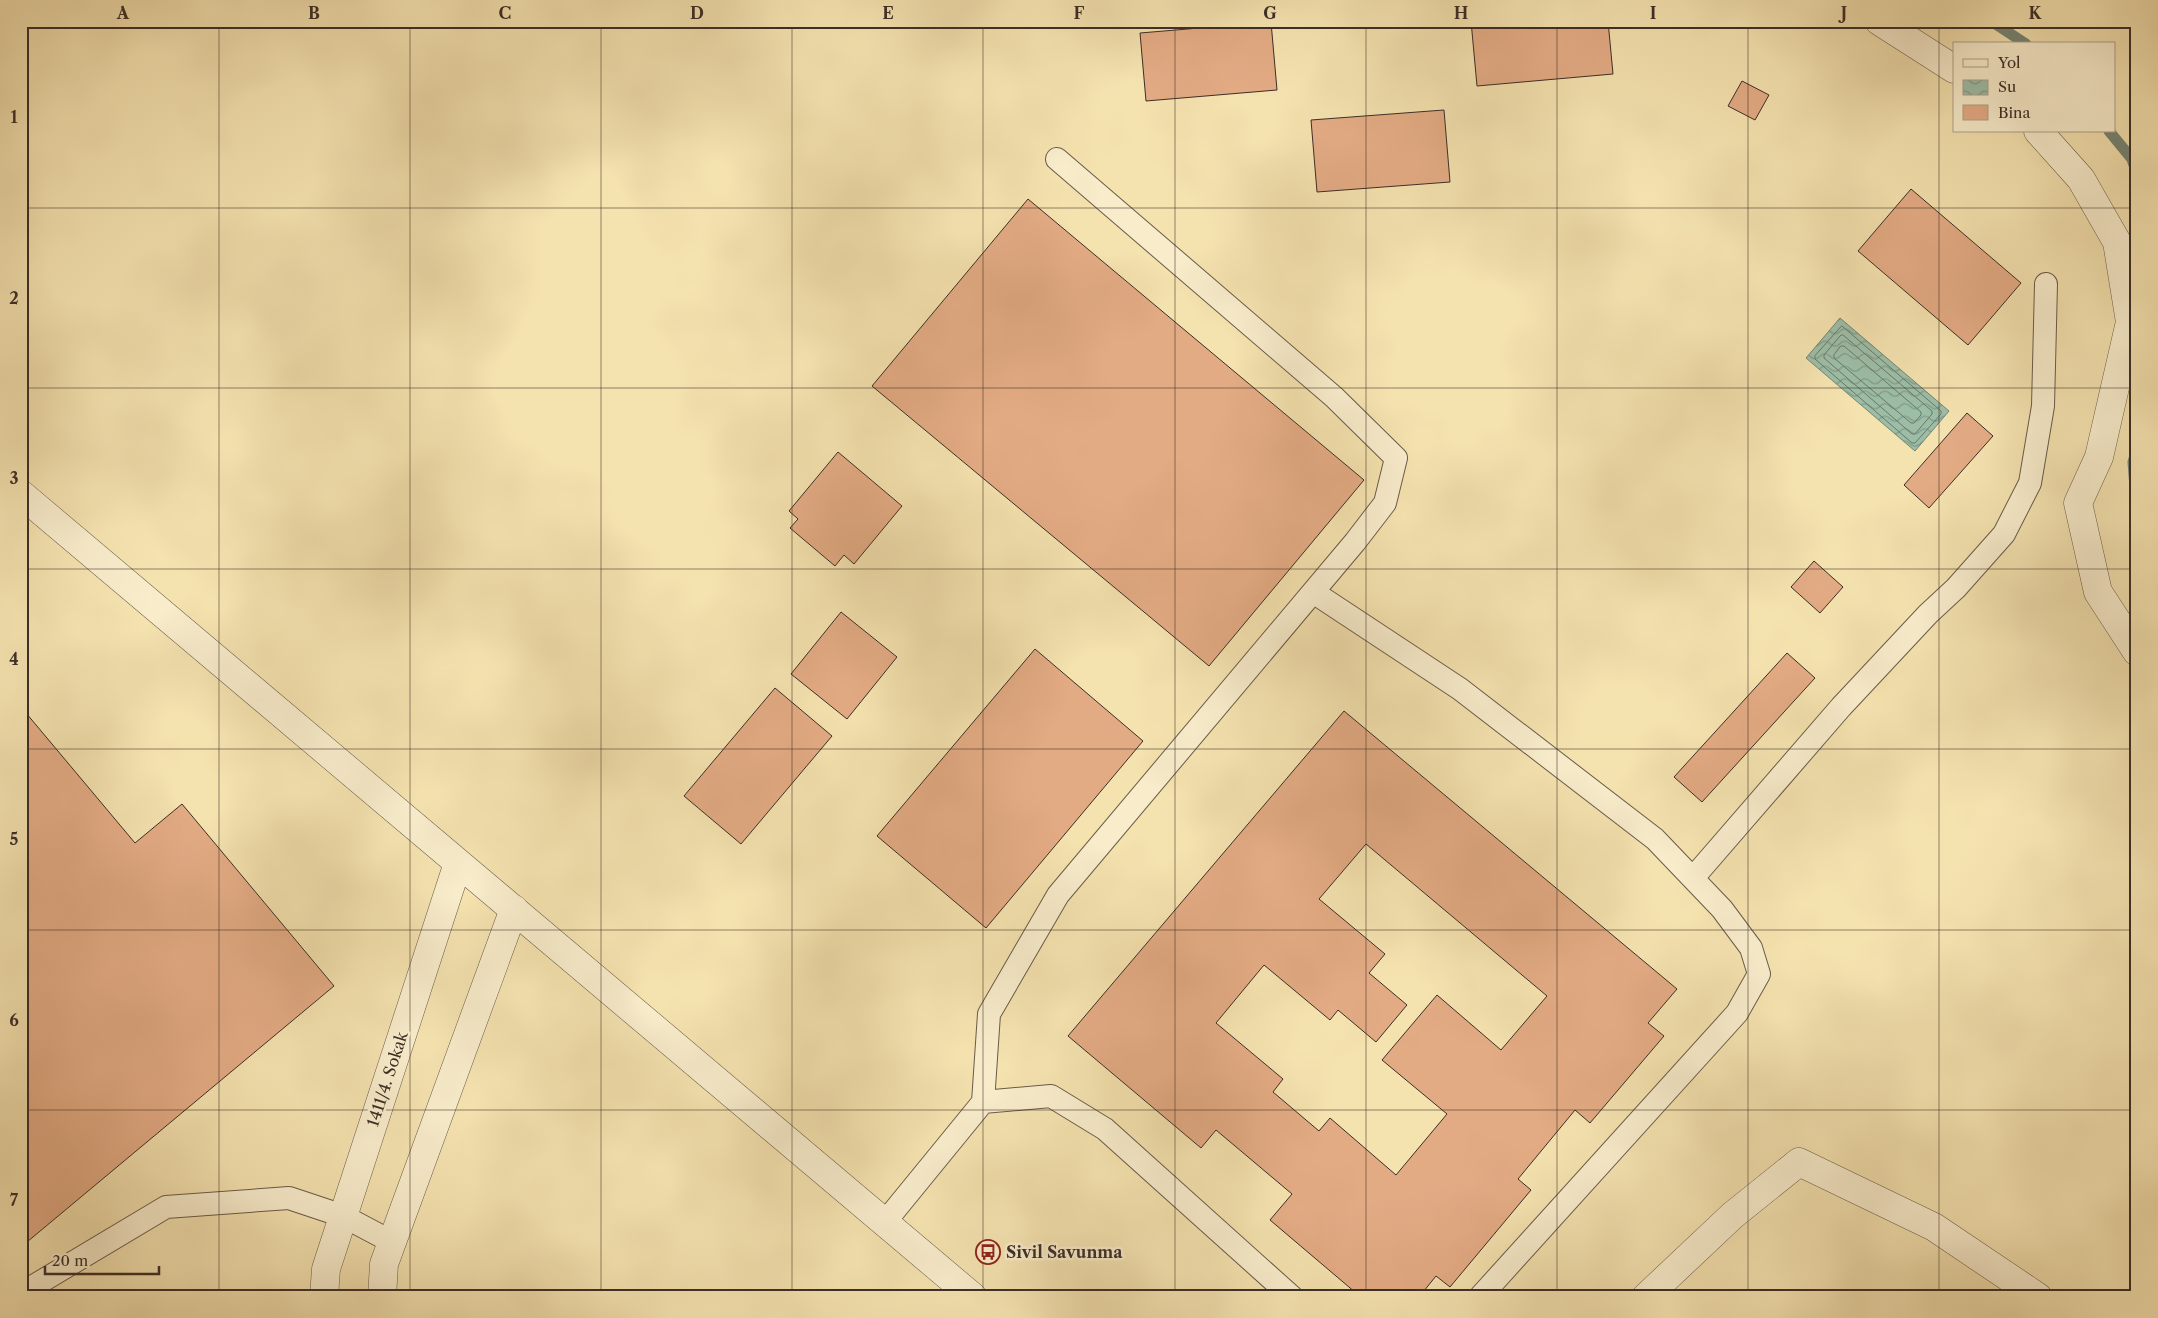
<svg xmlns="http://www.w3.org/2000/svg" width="2158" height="1318" font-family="'Libre Caslon Text',serif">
  <defs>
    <pattern id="water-waves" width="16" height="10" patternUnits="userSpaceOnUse" patternTransform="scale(1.25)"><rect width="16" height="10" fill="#9cbea7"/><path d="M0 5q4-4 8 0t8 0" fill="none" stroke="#809b88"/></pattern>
  </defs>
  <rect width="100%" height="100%" fill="#f4e2af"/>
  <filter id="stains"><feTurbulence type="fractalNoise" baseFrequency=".004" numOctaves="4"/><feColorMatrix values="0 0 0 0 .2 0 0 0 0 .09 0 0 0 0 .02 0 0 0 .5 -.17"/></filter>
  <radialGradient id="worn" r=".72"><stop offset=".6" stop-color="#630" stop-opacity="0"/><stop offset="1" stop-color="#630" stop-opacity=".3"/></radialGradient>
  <!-- water -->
  <path fill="url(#water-waves)" stroke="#768474" d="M 1840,318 L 1949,411 L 1915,451 L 1806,358 Z"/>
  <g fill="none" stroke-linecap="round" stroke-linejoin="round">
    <!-- shore -->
    <path stroke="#6c7667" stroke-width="1" d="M 1842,326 L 1941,411 L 1941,414 L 1915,443 L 1912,443 L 1815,359 L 1815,356 Z
      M 1843,335 L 1932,411 L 1932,414 L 1915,434 L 1912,434 L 1824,358 L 1824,355 L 1840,336 Z
      M 1841,346 L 1844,346 L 1921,412 L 1921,415 L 1914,423 L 1911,423 L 1834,358 L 1834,355 Z"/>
    <!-- stream -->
    <path stroke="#768474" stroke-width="11" d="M 1991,21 L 2026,44
      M 2109,131 L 2132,159 L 2137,174
      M 2137,449 L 2133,462 L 2137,513"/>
  </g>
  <!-- building -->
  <path fill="#e3ab84" stroke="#3c2e27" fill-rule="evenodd" d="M 1471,21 L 1608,21 L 1613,74 L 1477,86 Z
    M 1271,22 L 1277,90 L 1146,101 L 1140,33 Z
    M 1742,81 L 1769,95 L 1755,120 L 1728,106 Z
    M 1444,110 L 1450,182 L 1317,192 L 1311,120 Z
    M 1911,189 L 2021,283 L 1968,345 L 1858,251 Z
    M 1028,199 L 1364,480 L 1209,666 L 872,386 Z
    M 1967,413 L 1993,436 L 1929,508 L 1904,485 Z
    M 838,452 L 902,506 L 854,564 L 844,555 L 835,566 L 790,528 L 798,519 L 789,511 Z
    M 1814,561 L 1843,587 L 1820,613 L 1791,587 Z
    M 841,612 L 897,657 L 847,719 L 791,674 Z
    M 1035,649 L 1143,741 L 986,928 L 877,836 Z
    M 1787,653 L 1815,678 L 1702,802 L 1674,777 Z
    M 775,688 L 832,736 L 741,844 L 684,796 Z
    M 21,707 L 135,843 L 182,804 L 334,986 L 21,1247 Z
    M 1344,711 L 1677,989 L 1648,1023 L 1664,1036 L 1590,1123 L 1575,1110 L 1518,1179 L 1531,1190 L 1450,1287 L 1436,1276 L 1419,1297 L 1369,1297 L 1360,1289 L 1356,1293 L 1270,1220 L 1292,1194 L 1216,1130 L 1201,1148 L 1068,1036 ZM 1366,844 L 1547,996 L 1501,1050 L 1437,995 L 1382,1060 L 1447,1114 L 1396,1175 L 1330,1118 L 1319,1131 L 1273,1092 L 1283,1079 L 1216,1023 L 1264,965 L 1330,1020 L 1338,1010 L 1376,1042 L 1407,1005 L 1369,973 L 1385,954 L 1319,899 Z"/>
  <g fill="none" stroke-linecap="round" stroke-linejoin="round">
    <defs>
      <path id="lane" d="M 1313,592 L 1460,689 L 1655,839 L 1722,909 L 1751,948 L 1759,974 L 1737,1013 L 1480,1297
        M 1693,878 L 1841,707 L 1928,614 L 1956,588 L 2004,534 L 2030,483 L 2043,406 L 2046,284
        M 983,1102 L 1051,1096 L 1105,1129 L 1292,1297
        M 885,1222 L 983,1102 L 989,1014 L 1058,895 L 1355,542 L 1385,503 L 1396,458 L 1334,397 L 1057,159
        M 21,1295 L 27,1290 L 166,1207 L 289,1198 L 343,1216 L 392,1242"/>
      <path id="street" d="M 1879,21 L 1954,69
        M 2038,131 L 2081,179 L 2117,242 L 2130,322 L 2099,457 L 2078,503 L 2098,592 L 2137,652
        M 21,494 L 973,1297
        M 324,1297 L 326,1269 L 458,863
        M 382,1297 L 384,1264 L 514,909
        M 1646,1297 L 1733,1215 L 1799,1162 L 1934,1227 L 2038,1297"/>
    </defs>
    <!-- lane casing -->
    <use href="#lane" stroke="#6a5b49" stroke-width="24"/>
    <!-- street casing -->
    <use href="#street" stroke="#6a5b49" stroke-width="29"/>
    <!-- lane -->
    <use href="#lane" stroke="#f8eccb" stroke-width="22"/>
    <!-- street -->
    <use href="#street" stroke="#f8eccb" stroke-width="28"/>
  </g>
  <!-- grid -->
  <path fill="none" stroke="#3c2e27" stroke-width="1" stroke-opacity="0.55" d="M 219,21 L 219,1297M 410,21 L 410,1297M 601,21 L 601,1297M 792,21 L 792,1297M 983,21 L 983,1297M 1175,21 L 1175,1297M 1366,21 L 1366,1297M 1557,21 L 1557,1297M 1748,21 L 1748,1297M 1939,21 L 1939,1297M 21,208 L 2137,208M 21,388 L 2137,388M 21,569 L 2137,569M 21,749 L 2137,749M 21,930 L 2137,930M 21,1110 L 2137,1110"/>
  <!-- icons -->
  <defs>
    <symbol id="bus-ring" viewBox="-11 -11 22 22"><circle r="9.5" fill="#f8eccb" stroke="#8f2418" stroke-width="1.5"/><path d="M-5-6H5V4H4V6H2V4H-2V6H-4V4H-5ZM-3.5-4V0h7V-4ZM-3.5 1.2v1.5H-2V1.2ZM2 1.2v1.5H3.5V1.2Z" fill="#8f2418"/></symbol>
  </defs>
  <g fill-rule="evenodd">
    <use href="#bus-ring" x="974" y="1238" width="28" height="28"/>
  </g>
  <g text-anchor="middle" stroke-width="5" stroke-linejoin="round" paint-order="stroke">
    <!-- street labels -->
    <g font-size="16" fill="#3c2e27" stroke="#f8eccb">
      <text transform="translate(387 1079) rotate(-72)" y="6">1411/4. Sokak</text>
    </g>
    <!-- poi labels -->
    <g font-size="16" font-weight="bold" fill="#3c2e27" stroke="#f8eccb" text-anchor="start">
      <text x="1006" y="1258">Sivil Savunma</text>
    </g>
  </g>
  <!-- margin -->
  <rect width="2158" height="1318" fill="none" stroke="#f4e2af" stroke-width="55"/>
  <!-- legend -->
  <rect x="1953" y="42" width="162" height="90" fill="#f8eccb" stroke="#ada089"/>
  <rect x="1963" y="59" width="25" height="8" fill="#f8eccb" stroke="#ada089"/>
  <text x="1998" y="68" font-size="15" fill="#3c2e27">Yol</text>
  <rect x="1963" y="80" width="25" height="15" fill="url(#water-waves)" stroke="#ada089"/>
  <text x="1998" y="92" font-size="15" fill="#3c2e27">Su</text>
  <rect x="1963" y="105" width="25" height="15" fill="#e3ab84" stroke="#ada089"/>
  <text x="1998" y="118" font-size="15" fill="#3c2e27">Bina</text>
  <!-- scale -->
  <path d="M45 1266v8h114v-8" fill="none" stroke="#3c2e27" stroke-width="2.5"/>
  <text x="52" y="1266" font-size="15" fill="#3c2e27" stroke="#f8eccb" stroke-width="4" paint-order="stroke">20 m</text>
  <rect x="28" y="28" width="2102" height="1262" fill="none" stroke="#3c2e27" stroke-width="2"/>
  <g font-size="16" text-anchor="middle" font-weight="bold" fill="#3c2e27">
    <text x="123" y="19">A</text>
    <text x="314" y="19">B</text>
    <text x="505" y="19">C</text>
    <text x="697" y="19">D</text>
    <text x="888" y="19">E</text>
    <text x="1079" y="19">F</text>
    <text x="1270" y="19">G</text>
    <text x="1461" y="19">H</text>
    <text x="1653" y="19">I</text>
    <text x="1844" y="19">J</text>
    <text x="2035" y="19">K</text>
    <text x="14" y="123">1</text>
    <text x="14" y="304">2</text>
    <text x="14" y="484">3</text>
    <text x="14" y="665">4</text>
    <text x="14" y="845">5</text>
    <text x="14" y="1026">6</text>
    <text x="14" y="1206">7</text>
  </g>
  <rect width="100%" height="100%" filter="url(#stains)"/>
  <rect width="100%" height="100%" fill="url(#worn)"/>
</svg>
